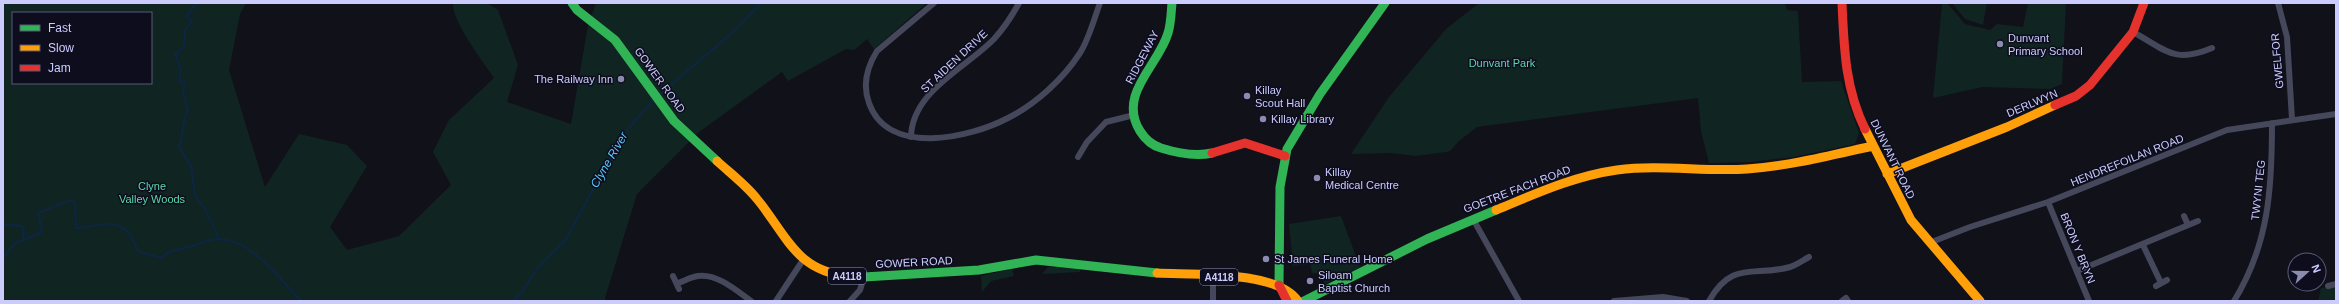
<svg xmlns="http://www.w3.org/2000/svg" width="2339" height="304" font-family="Arial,sans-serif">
  <rect width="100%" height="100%" fill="#11111a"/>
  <!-- green -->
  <path fill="#102422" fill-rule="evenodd" d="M 3,3 L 246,3 L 240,14 L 229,70 L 265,187 L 299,134 L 347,145 L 367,166 L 330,227 L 347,250 L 399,236 L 451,185 L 433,152 L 449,120 L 494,78 C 483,61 452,22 453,3 L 487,3 L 498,10 L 518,65 L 507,102 L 571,124 L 588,25 L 596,3 L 927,3 L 874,49 L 867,39 L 854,50 L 846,49 L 788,81 L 782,72 L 699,132 L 637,194 L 605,298 L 606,301 L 3,301 ZM 13,13 L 151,13 L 151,83 L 13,83 Z
    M 1479,3 L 1785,3 L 1787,10 L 1798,11 L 1802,82 L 1841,81 L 1859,133 L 1855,144 L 1794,157 L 1750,162 L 1709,163 L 1701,131 L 1698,98 L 1477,127 L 1459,141 L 1450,151 L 1446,152 L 1416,156 L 1391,153 L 1351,154 L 1389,97 L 1446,29 Z
    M 1942,3 L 1947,3 L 1965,24 L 1990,30 L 1997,24 L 2023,27 L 2028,3 L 2066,3 L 2062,84 L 2050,89 L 1982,87 L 1933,98 Z
    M 1952,3 L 1987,3 L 1983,25 L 1965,19 Z
    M 1341,216 L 1360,267 L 1325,284 L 1322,274 L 1312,273 L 1310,264 L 1293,266 L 1289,224 Z
    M 1066,266 L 1080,269 L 1080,272 L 1042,274 L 1048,267 Z
    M 1012,269 L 1014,276 L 991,281 L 982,292 L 981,276 Z
    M 2336,287 L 2336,301 L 2318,301 L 2321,288 Z"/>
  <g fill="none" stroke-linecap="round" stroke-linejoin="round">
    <!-- stream -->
    <path stroke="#0d263d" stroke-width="2.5" d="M 200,3 L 194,6 L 187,16 L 192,22 L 185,30 L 184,46 L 175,55 L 181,69 L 179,80 L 185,83 L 183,93 L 188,110 C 181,124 184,134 179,147 L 191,166 L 195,196 L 204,207 L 220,240
      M 659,95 L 733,32 L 761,3
      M 3,224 L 20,226 L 24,228 L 23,241
      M 3,258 L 14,244 L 42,232 L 38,213 L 71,200 L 75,203 L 76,228 C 109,225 124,214 138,251 L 161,258 C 170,249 180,250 192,246 C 199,244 208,240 215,239 C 253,238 277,278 302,301
      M 513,301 L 522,292 L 539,266 L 565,241 L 622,136 L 655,98"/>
    <!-- street -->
    <path stroke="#45475b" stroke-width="6" d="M 934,3 L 877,51 C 867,67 862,84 869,103 C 888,157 970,138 1008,118 C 1036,104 1063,79 1080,53 C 1089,39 1094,19 1100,3
      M 2278,3 L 2287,37 L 2292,119
      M 2133,32 C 2166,50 2174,64 2212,48
      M 911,137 C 912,91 966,68 994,39 C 1004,28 1012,16 1019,3
      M 1078,157 L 1087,142 L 1106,122 L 1134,115
      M 2048,202 L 2089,301
      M 2184,216 L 2188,225
      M 1473,219 L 1519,301
      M 1929,243 L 1970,227 L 2048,202 L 2227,130 L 2336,114
      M 2143,245 L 2161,283
      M 2077,271 L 2198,221
      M 673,276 L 679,289
      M 1213,277 L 1213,301
      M 678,283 C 684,281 691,277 698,276 C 717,273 737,291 751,301
      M 2156,286 L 2167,280
      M 2328,286 L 2336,284
      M 776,301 L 803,260
      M 850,301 L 860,290 L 864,277
      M 1614,301 L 1663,297 L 1687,301
      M 1709,301 C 1732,260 1754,277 1790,267 C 1797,265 1803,260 1809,257
      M 1842,301 L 1846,298 L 1848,301
      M 2234,301 C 2269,244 2272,188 2272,123"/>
    <!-- fast -->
    <path stroke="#30b455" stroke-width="9" d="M 572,3 L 577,10 L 615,40 L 674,121 L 717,161
      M 1172,3 C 1171,13 1171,24 1168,33 C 1159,65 1117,94 1140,131 C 1145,139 1151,145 1161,148 C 1177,153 1195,157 1212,153
      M 849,276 L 864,277 L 979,270 L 1036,260 L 1157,273
      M 1279,285 L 1280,187 L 1287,149 L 1320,94 L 1385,3
      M 1304,301 L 1427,239 L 1496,210"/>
    <!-- slow -->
    <path stroke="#ff9f0a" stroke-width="9" d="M 1865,129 L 1911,220 L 1980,301
      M 717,161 C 730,173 746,185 757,199 C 786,234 796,272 849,276
      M 1887,174 L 2007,127 L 2055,105
      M 1496,210 C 1535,194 1574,176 1617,170 C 1660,164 1704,172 1747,169 C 1790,166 1832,155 1873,146
      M 1157,273 C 1193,275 1277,270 1298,301"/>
    <!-- jam -->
    <path stroke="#e5322d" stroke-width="9" d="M 1842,3 C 1844,48 1845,88 1865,129
      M 2055,105 L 2076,96 L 2090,85 L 2133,32 L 2144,3
      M 1212,153 L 1245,143 L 1285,156
      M 1279,285 L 1287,301"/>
  </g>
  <!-- markers -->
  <g fill="#8a8bae" stroke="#0d0d1e" stroke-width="1.5">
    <circle cx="2000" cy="44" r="4"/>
    <circle cx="621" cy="79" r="4"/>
    <circle cx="1247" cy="96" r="4"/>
    <circle cx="1263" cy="119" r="4"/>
    <circle cx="1317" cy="178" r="4"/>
    <circle cx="1266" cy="259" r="4"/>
    <circle cx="1310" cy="281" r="4"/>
  </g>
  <g text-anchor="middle" stroke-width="3" stroke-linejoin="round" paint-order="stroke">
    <!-- shield labels -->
    <g fill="#0d0d1e" stroke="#9293ba" stroke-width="1">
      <rect x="828" y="268" width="38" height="16" rx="3"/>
      <rect x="1200" y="269" width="38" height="16" rx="3"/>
    </g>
    <g font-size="10" font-weight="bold" fill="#cbccfd">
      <text x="847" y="280">A4118</text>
      <text x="1219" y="281">A4118</text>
    </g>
    <!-- poi labels -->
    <g font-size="11" fill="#cbccfd" stroke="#0d0d1e" text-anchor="start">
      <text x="2008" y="42">Dunvant<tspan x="2008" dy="13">Primary School</tspan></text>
      <text x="613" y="83" text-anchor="end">The Railway Inn</text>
      <text x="1255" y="94">Killay<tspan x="1255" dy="13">Scout Hall</tspan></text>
      <text x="1271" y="123">Killay Library</text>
      <text x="1325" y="176">Killay<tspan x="1325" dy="13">Medical Centre</tspan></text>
      <text x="1274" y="263">St James Funeral Home</text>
      <text x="1318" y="279">Siloam<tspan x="1318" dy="13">Baptist Church</tspan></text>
    </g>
    <!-- street labels -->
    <g font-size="11" fill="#cbccfd" stroke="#0d0d1e">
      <text transform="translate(1142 57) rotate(-62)" y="4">RIDGEWAY</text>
      <text transform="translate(954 61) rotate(-43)" y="4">ST AIDEN DRIVE</text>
      <text transform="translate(2277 61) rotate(-95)" y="4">GWELFOR</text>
      <text transform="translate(660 80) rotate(54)" y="4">GOWER ROAD</text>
      <text transform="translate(2032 103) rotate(-23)" y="4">DERLWYN</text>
      <text transform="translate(1893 159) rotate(64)" y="4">DUNVANT ROAD</text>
      <text transform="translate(2127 160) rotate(-22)" y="4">HENDREFOILAN ROAD</text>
      <text transform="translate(1517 189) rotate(-21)" y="4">GOETRE FACH ROAD</text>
      <text transform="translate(2258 190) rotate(-84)" y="4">TWYNI TEG</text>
      <text transform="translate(2078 248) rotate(68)" y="4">BRON Y BRYN</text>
      <text transform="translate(914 262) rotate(-3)" y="4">GOWER ROAD</text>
    </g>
    <!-- park labels -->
    <g font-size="11" fill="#5bd9a9" stroke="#0d0d1e">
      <text x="1502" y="67">Dunvant Park</text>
      <text x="152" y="190">Clyne<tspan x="152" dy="13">Valley Woods</tspan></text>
    </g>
    <!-- water labels -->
    <g font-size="12" font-style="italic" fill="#5dc6f9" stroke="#0d0d1e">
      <text transform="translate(609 160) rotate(-60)" y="4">Clyne River</text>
    </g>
  </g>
  <!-- border -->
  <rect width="2339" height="304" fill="none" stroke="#cbccfd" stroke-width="8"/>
  <!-- legend -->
  <rect x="12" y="12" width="140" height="72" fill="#0d0d1e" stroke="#595977"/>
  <rect x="20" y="25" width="20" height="6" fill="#30b455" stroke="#595977"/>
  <text x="48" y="32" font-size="12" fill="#cbccfd">Fast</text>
  <rect x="20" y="45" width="20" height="6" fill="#ff9f0a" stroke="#595977"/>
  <text x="48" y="52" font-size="12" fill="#cbccfd">Slow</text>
  <rect x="20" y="65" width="20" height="6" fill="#e5322d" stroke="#595977"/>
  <text x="48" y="72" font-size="12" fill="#cbccfd">Jam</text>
  <!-- north arrow -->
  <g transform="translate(2307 272) rotate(69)"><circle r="19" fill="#0d0d1e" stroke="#595977"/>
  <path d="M0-3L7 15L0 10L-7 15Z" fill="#8a8bae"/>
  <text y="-6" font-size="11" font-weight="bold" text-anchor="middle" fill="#cbccfd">N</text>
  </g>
</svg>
